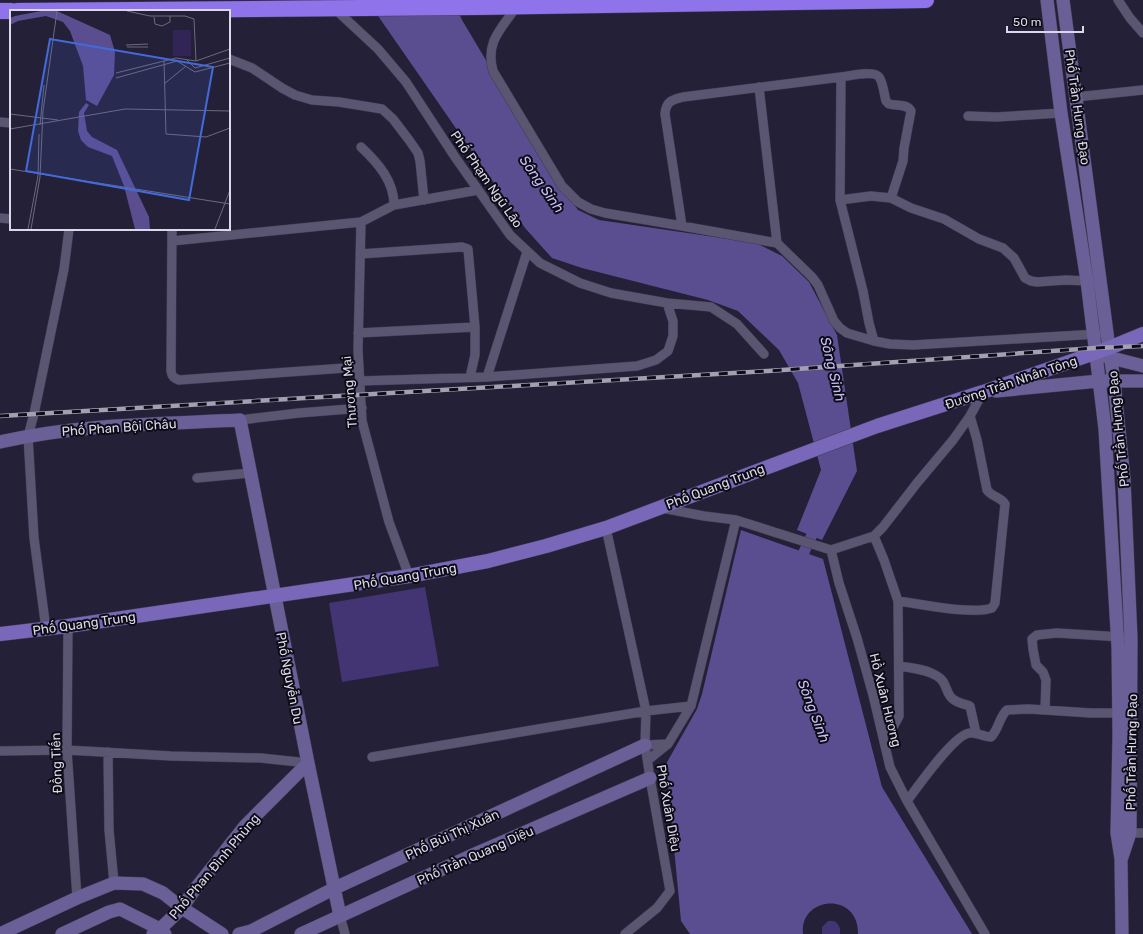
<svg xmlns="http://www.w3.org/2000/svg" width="1143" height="934" font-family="Rubik,sans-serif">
  <rect width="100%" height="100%" fill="#242037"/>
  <!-- water -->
  <path fill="#5b4e90" d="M 367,0 L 453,0 L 462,20 L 564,191 L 578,210 L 599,220 L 756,243 L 782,256 L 809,282 L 837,335 L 857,471 L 822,540 L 797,530 L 821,470 L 798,383 L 779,350 L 738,311 L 708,300 L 582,268 L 552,258 L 525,228 Z
    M 741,530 L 823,559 L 882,787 L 972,934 L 858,934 C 859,891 799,896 803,934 L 690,934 L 681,921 L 666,764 L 697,709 L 702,694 Z"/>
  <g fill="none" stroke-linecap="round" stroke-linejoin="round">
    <!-- canal -->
    <path stroke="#5b4e90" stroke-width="11" d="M 804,552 L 818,522"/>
  </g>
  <!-- building -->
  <path fill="#433474" d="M 425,587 L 439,666 L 342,682 L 329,603 Z
    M 828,921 L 834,921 L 837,923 L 840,928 L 840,934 L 822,934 L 822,927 Z"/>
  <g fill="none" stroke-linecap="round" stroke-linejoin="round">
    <defs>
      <path id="street" d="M 1118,0 L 1130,18 L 1143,33
        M 517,6 C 501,29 485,42 493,71 L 562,186 L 578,202 L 591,209 L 605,213 L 682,226 L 777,243 L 812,277 L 818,285 L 834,321 L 840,328 L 847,333 L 874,341 L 890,344 L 913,345 L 1098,334
        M 335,9 L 378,49 L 406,82 L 455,157 L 510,235 L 540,263 L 580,283 L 611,293 L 667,303 L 711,307 L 737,324 L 764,354
        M 229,59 L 252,68 L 282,88 L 295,95 L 312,100 L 339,102 L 382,109 L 393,119 L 409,140 L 418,153 L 420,161 L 424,200
        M 841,77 C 849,76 874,70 879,77 C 883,82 884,94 886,101 L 889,104 C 896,106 907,103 911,111 L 904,148 L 903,161 L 891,198
        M 759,87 L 777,243
        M 1076,97 L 1143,90
        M 968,116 L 996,117 L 1061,113
        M 0,122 L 11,123
        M 361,147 C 378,163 394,181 394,205
        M 840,200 L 871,196 L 891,198 L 911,208 L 944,219 L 979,239 L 1003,248 L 1014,258 L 1025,278 L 1031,281 L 1037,282 L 1066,280 L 1087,281
        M 0,218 L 11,219
        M 361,222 L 358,350 L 362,421 L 389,522 L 409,576
        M 682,226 L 665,114 C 666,101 672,100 683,97 L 841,77 L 840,200 L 863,291 L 869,323 L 874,341
        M 172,229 L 171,371 C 172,377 174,378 179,380 L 359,367
        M 172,241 L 361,222 L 394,205 L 478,190
        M 360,254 L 462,247 L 468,249 L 475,327 L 475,355 L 470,377
        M 358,333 L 475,327
        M 487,377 L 527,252
        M 360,381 L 487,377 L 637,366 L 656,360 L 668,351 L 673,336 L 673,321 L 667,303
        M 240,420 L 299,413 L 362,408
        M 197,478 L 250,473
        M 662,508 L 704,516 L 736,520 L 831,550
        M 874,536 L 884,560 L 898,601 L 899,716 L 893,727 L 882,732
        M 831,550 L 839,583 L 857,638 L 873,695 L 890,767 L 907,801 L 985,934
        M 831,550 L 874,536 L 883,527 L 917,483 L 953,440 L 970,416 L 983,392
        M 898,601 C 921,604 972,615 992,608 L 995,603 L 1005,504 C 1001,497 992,497 987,490 L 977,440 L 970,416
        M 68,626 L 67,750 L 77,898
        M 46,629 L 34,538 L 28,436 L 34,414 L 64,269 L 69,229
        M 899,666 C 911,668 926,669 937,676 C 946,681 945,689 950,696 C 954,702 963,704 970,706 L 976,733
        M 1045,710 L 1046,680 L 1043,672 L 1036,665 L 1033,649 L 1032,639 L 1037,635 L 1057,633 L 1122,637
        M 645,745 L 668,744
        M 0,751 L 67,750 L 171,756 L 261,758 L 308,763
        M 108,752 L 109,830 L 114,883
        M 372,757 L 646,711 L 606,528
        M 648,760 L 668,744 L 691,706 L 736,520
        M 907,801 C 917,788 954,734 970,733 C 977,732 983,737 991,737 C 999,729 999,717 1007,710 L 1029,709 L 1091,713 L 1119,713
        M 1130,833 L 1143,833
        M 340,916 L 345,934
        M 625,934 L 657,908 L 670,891 L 650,778 L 645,745 L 646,711 L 691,706"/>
      <path id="secondary" d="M 1047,0 L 1061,113 L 1087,281 L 1105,429 L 1118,647 L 1119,736 L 1117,833 L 1121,859 L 1122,934
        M 1063,0 L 1109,348 L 1114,381 L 1124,479 L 1131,638 L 1130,833 L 1122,857
        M 1104,356 L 1143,366
        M 996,391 L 1099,381 L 1143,381
        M 0,442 C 78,424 159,424 240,420 L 308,763 L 340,916
        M 0,934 L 77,898 L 114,883 L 143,884 L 163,893 L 182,908 L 222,934
        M 62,934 L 109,912 L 120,909 L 160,929 L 165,934
        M 153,934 L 160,929 L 182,908 L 192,893 L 245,826 L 308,763
        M 239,934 L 251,931 L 335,888 L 645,745
        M 301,934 L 475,854 L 650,778"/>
      <path id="primary" d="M 0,634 L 68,626 L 409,576 L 488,561 L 546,546 L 606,528 L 877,426 L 983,392 L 1109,348 L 1143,334"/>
      <path id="highway" d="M 0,11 L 11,11
        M 17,11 L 474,7 L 926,0"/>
    </defs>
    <!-- street casing -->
    <use href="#street" stroke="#3f3b4f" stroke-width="10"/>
    <!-- secondary casing -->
    <use href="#secondary" stroke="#3f3b4f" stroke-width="14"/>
    <!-- primary casing -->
    <use href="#primary" stroke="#3f3b4f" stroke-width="15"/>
    <!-- highway casing -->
    <use href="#highway" stroke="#3f3b4f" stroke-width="17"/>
    <!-- street -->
    <use href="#street" stroke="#5a5671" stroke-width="9"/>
    <!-- secondary -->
    <use href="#secondary" stroke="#6a5f96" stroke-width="13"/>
    <!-- primary -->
    <use href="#primary" stroke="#7967ba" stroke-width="14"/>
    <!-- highway -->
    <use href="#highway" stroke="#8e73eb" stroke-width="16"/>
    <defs>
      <path id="rail" d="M 0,416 L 768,371 L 1095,348 L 1143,346"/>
    </defs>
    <!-- rail casing -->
    <use href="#rail" stroke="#a2a0b2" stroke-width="4.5"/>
    <!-- rail -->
    <use href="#rail" stroke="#0d0c16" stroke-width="3" stroke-dasharray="9" stroke-linecap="butt"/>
  </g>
  <g text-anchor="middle" stroke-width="4" stroke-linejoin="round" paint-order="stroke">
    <!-- street labels -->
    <g font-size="13" fill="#dbd9e9" stroke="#0d0c16">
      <text transform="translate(1078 107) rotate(82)" y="5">Phố Trần Hưng Đạo</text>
      <text transform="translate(487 179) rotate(55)" y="5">Phố Phạm Ngũ Lão</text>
      <text transform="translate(1011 382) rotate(-19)" y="5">Đường Trần Nhân Tông</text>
      <text transform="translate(349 392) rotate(-95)" y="5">Thương Mại</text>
      <text transform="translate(119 427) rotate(-4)" y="5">Phố Phan Bội Châu</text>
      <text transform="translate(1118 429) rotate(-96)" y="5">Phố Trần Hưng Đạo</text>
      <text transform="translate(715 486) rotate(-21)" y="5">Phố Quang Trung</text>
      <text transform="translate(405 576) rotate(-10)" y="5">Phố Quang Trung</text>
      <text transform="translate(84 623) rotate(-8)" y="5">Phố Quang Trung</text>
      <text transform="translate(290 678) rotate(79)" y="5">Phố Nguyễn Du</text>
      <text transform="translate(886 700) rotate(76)" y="5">Hồ Xuân Hương</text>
      <text transform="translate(1131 752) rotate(-89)" y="5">Phố Trần Hưng Đạo</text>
      <text transform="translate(56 763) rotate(-92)" y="5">Đồng Tiến</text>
      <text transform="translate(669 808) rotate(80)" y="5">Phố Xuân Diệu</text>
      <text transform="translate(452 834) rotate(-25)" y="5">Phố Bùi Thị Xuân</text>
      <text transform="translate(475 855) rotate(-24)" y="5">Phố Trần Quang Diệu</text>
      <text transform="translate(214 866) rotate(-50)" y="5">Phố Phan Đình Phùng</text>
    </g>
    <!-- water labels -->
    <g font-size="14" font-style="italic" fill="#c6bef7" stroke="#0d0c16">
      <text transform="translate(542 184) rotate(55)" y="5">Sông Sinh</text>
      <text transform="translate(833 369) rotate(76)" y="5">Sông Sinh</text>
      <text transform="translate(814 711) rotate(69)" y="5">Sông Sinh</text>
    </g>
  </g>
  <!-- overview -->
  <g transform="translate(10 10)">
    <rect width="220" height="220" fill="#242037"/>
    <path d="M 163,20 L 181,20 L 181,46 L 163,46 Z" fill="#302556"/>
    <path d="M 31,1 L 47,1 L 100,25 L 105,42 L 104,65 L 87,96 L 76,90 L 73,56 L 60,21 L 53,12 L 36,6 L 8,11 L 0,15 L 0,8 L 5,6 ZM 76,93 L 79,95 L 74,103 L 77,121 L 82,127 L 107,140 L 139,207 L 140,219 L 125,219 L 114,176 L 102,146 L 78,137 L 71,130 L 68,121 L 69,102 Z" fill="#5b4e90"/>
    <path fill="none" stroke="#6d6a7e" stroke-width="1" d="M 117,1 L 140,6 L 175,6 L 184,9 L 186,51M 144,7 L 145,14 L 152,16 L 160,12 L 160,6M 116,35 L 138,34M 117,37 L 138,37M 177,50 L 185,58 L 220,48M 154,51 L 156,124 L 196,127 L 220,118M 186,51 L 220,39M 106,63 L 166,48 L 186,51M 106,68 L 167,51 L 185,62 L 220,53M 154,74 L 176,56M 0,104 L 48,110M 30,115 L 34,75M 0,119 L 115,99 L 220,101M 0,159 L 220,194M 18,219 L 28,166 L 29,124M 21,219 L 30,167 L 33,101 L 47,1M 205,219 L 220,180"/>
    <path fill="#436adb" fill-opacity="0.15" stroke="#436adb" stroke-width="2" d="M 40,29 L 203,57 L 179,190 L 16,161 Z"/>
    <rect width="220" height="220" fill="none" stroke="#dbd9e9" stroke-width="2"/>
  </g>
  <!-- scale -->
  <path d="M1007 26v6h76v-6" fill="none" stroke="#dbd9e9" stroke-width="2"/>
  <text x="1013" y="26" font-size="12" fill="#dbd9e9" stroke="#0d0c16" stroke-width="3" paint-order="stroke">50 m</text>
</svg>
